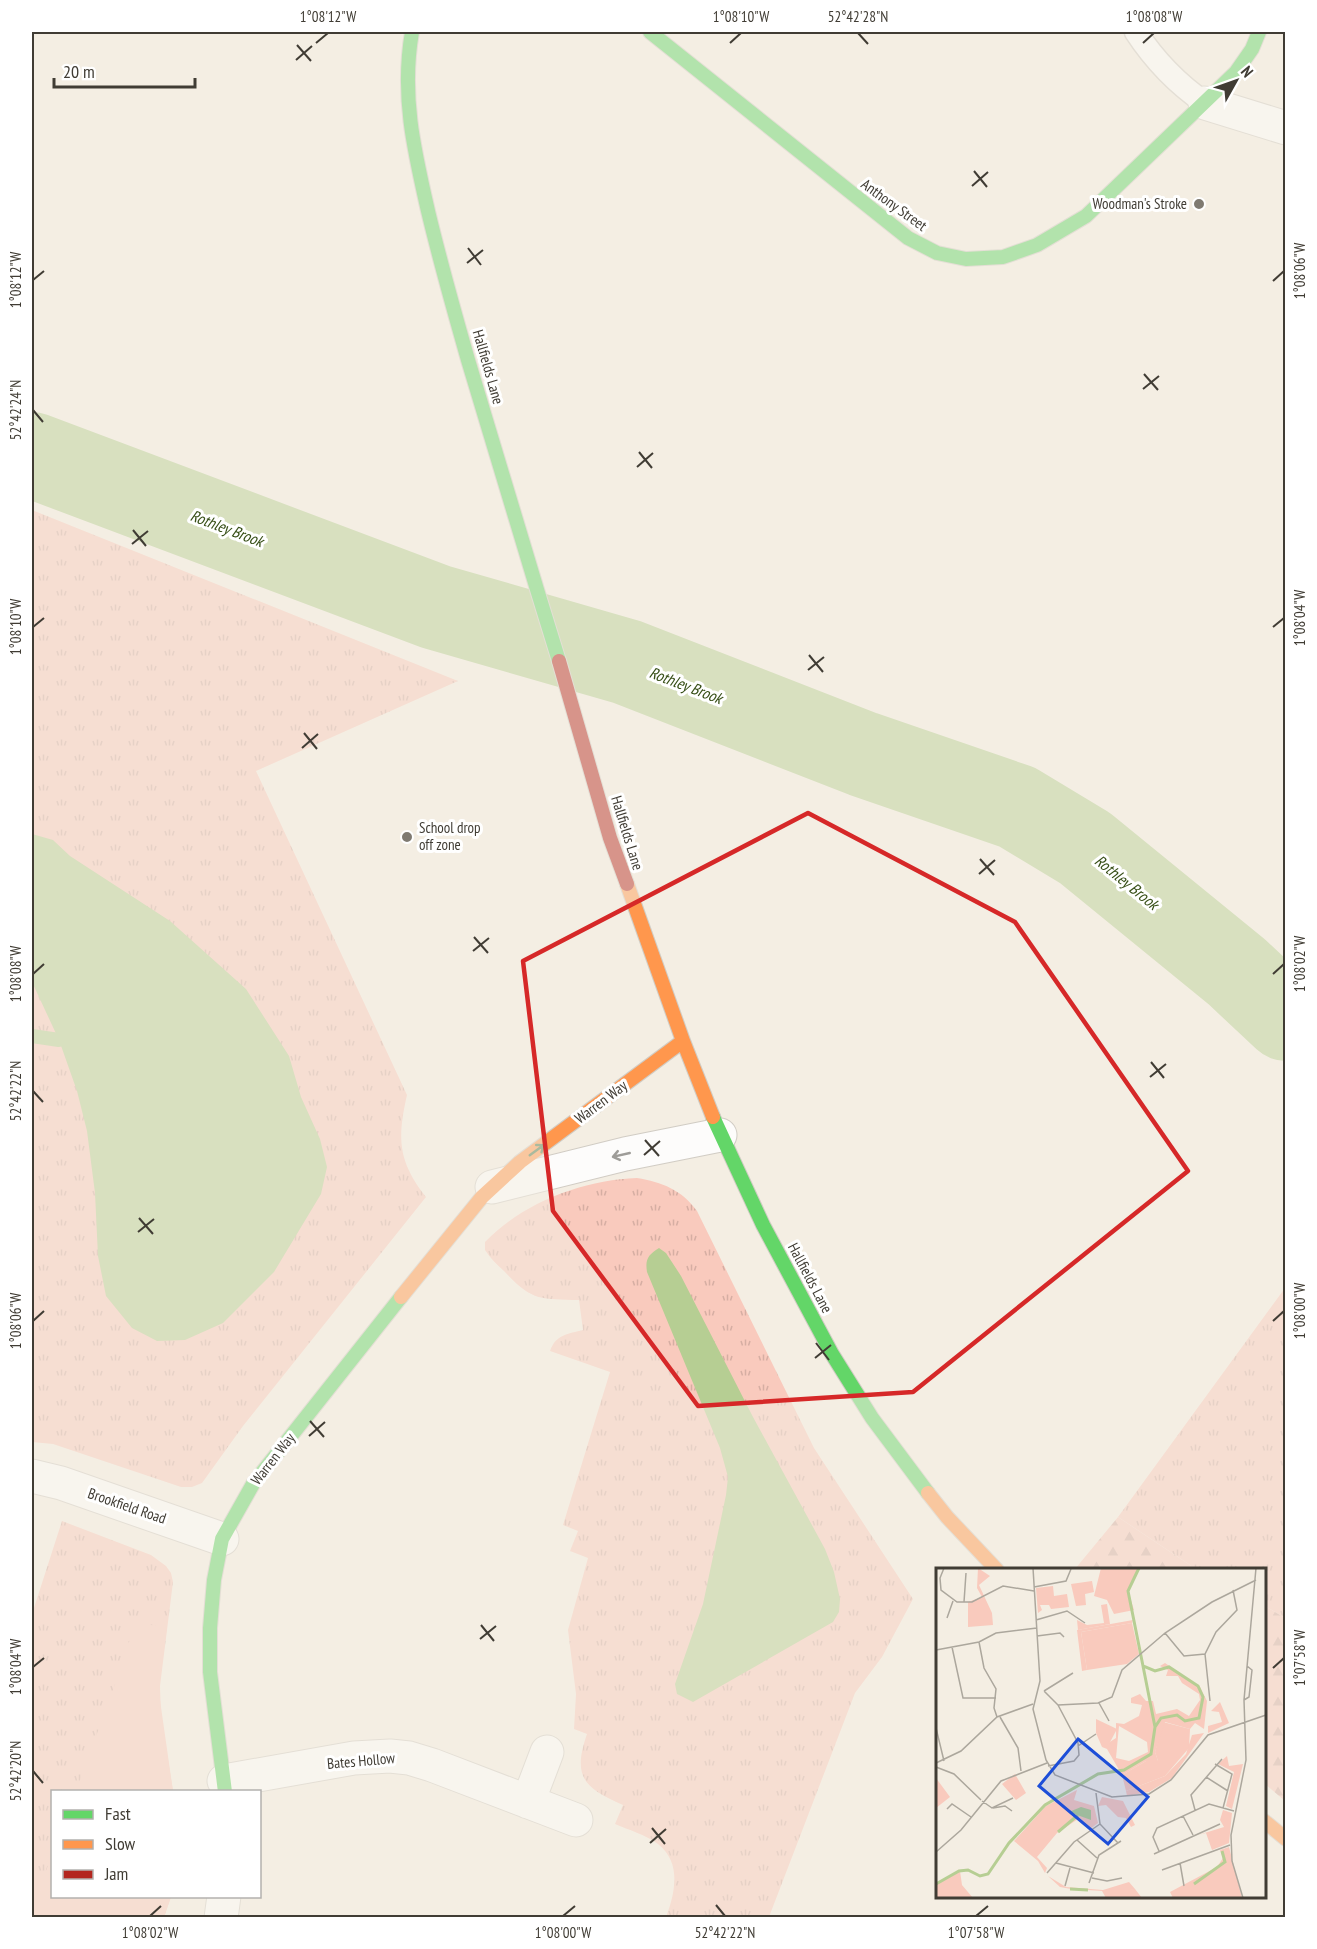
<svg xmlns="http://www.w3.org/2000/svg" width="1317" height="1949" font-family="'PT Sans Narrow',sans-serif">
  <defs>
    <pattern id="grass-tufts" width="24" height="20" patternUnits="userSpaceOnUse" patternTransform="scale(1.5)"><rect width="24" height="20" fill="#f9cabd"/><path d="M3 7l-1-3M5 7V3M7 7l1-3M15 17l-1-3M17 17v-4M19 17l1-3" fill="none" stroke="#d6aea3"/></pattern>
    <pattern id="forest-firs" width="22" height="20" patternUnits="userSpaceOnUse" patternTransform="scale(1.5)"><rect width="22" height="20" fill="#f9cabd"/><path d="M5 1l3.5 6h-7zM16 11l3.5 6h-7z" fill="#d6aea3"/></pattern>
  </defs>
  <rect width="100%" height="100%" fill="#f4eee3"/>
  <!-- grass -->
  <path fill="url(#grass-tufts)" d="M 32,510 L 458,681 L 256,771 L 407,1095 C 397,1139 398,1161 426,1197 L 243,1426 L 202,1483 L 192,1487 L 181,1487 L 53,1444 L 32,1442 Z
    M 637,1178 C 662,1182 682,1190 697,1211 L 814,1448 L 913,1599 L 882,1657 L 855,1693 L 769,1917 L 666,1917 C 675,1893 682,1863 658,1844 C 646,1835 629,1830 615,1824 L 623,1805 C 584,1788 572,1777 587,1734 L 574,1729 L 576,1694 L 568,1630 L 588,1558 L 570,1551 L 578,1531 L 563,1525 L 610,1372 L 550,1351 C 556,1334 568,1334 583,1330 L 579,1300 C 539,1299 532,1301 504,1271 C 497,1265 490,1258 485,1250 L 485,1242 C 524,1202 583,1180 637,1178 Z
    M 1285,1288 L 1285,1618 L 1265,1606 L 1264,1570 L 1196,1569 L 1118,1517 Z
    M 62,1521 L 151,1555 L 166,1566 L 171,1573 L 173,1582 L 160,1686 L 161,1717 L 173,1791 L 52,1792 L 52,1896 L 171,1897 L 164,1917 L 32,1918 L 32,1614 Z"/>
  <!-- forest -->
  <path fill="url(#forest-firs)" d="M 1118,1517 L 1196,1569 L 1075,1569 Z
    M 1265,1606 L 1285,1618 L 1285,1801 L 1265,1784 Z"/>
  <!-- green -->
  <path fill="#f9cabd" d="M 135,1623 L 167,1627 L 160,1678 L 160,1700 L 173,1791 L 76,1791 L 120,1671 Z
    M 52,1854 L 52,1896 L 171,1897 L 164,1917 L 32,1917 L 32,1911 Z"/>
  <!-- water -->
  <path fill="#b6ce93" d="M 32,834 L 53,840 L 70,856 L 170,921 L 246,989 L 289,1056 L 301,1097 L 320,1139 L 327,1167 L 321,1194 L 274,1272 L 223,1323 L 185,1340 L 157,1341 L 132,1328 L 106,1296 L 98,1256 L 95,1193 L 87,1131 L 77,1091 L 59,1040 L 32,982 Z
    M 659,1248 L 666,1253 L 681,1276 L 753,1417 L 825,1549 L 834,1572 L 840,1599 L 839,1612 L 833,1622 L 693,1702 L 677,1694 L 675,1684 L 703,1604 L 726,1495 L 728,1477 L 720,1448 L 647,1272 C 645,1259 648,1255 659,1248 Z"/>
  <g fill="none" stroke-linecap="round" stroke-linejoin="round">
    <!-- stream -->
    <path stroke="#b6ce93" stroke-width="14" d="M 32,1036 L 59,1040"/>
    <!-- river -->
    <path stroke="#b6ce93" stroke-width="86" d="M 32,455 L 436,607 L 627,662 L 863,754 L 1017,807 L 1085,848 L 1237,972 L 1286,1018"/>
    <defs>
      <path id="lane" d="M 1136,32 C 1155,61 1176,83 1205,103"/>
      <path id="street" d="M 1205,103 L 1286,128
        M 492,1187 L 625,1154 L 720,1135
        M 32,1476 L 61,1483 L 222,1539
        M 224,1781 L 354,1758 L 390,1756 L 409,1758 L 432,1765 L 576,1820
        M 528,1802 L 547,1752
        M 221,1918 L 224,1896"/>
      <path id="fast" d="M 412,32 C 401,95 414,150 428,211 C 440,261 454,311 468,360 C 498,461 528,561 559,661
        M 650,32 L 908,238 L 937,253 L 966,259 L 1003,257 L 1037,245 L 1086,216 L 1236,72 L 1252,49 L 1259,32
        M 713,1117 L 763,1225 L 832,1354 L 872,1418 L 928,1493
        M 225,1792 L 210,1672 L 210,1628 L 214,1580 L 222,1539 L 253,1484 L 401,1297"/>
      <path id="slow" d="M 627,884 L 683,1041 L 713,1117
        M 401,1297 L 482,1197 L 520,1162 L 683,1041
        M 928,1493 L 947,1517 L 997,1570
        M 1264,1821 L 1286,1839"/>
      <path id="jam" d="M 559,661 L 610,838 L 627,884"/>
    </defs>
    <!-- lane casing -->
    <use href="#lane" stroke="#d1ccc4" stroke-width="25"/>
    <!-- street casing -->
    <use href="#street" stroke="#d1ccc4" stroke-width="35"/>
    <!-- fast casing -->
    <use href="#fast" stroke="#d1ccc4" stroke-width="16"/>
    <!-- slow casing -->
    <use href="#slow" stroke="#d1ccc4" stroke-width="16"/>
    <!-- jam casing -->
    <use href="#jam" stroke="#d1ccc4" stroke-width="16"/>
    <!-- lane -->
    <use href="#lane" stroke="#fdfcfb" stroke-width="22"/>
    <!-- street -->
    <use href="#street" stroke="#fdfcfb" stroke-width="33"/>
    <!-- fast -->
    <use href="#fast" stroke="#63d668" stroke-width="14"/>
    <!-- slow -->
    <use href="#slow" stroke="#ff974d" stroke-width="14"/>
    <!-- jam -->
    <use href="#jam" stroke="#b3261e" stroke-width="14"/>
  </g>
  <!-- one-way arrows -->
  <defs><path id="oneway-shaft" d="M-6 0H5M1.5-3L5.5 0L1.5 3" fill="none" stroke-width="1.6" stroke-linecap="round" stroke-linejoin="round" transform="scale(1.5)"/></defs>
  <use stroke="#4e7a49" href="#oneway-shaft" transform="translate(537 1150) rotate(-36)"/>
  <use stroke="#9e9c98" href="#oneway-shaft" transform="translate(621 1155) rotate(167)"/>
  <!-- marked area -->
  <path d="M0 0H1317V1949H0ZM 808,813 L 1015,922 L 1188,1171 L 913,1392 L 698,1406 L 553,1211 L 523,961 Z" fill="#f4eee3" fill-opacity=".55" fill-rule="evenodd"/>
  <path fill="none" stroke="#d62828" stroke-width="4.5" stroke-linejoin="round" d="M 808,813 L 1015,922 L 1188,1171 L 913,1392 L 698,1406 L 553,1211 L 523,961 Z"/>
  <!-- ticks -->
  <path fill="none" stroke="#403c34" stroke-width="2" d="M 858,33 L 868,44M 316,43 L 328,33M 730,43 L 741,33M 1143,43 L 1154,33M 297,45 L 311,61M 296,60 L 312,46M 974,171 L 987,187M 972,186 L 988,172M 468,248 L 481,265M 467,263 L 483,250M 33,280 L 44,271M 1273,281 L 1284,271M 1144,374 L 1158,390M 1143,389 L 1159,376M 33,410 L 43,422M 639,452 L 652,468M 637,467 L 653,453M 133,530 L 146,546M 132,544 L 148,531M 33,627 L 44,618M 1273,627 L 1284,618M 809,655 L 823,672M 808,670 L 824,657M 304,733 L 317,749M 302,748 L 318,734M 980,859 L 994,875M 979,874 L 995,860M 474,937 L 488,953M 473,951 L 489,938M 33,974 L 44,964M 1273,974 L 1284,964M 1151,1062 L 1164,1078M 1150,1077 L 1166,1064M 33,1091 L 43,1102M 645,1140 L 659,1156M 644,1155 L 660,1141M 139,1218 L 153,1234M 138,1232 L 154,1219M 33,1321 L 44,1311M 1273,1321 L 1284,1311M 816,1343 L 829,1360M 815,1358 L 831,1345M 310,1421 L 324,1437M 309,1436 L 325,1422M 481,1625 L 494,1641M 480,1639 L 496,1626M 33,1667 L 44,1658M 1273,1668 L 1284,1658M 33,1771 L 43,1783M 652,1828 L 665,1844M 650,1843 L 666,1829M 716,1905 L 725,1916M 150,1916 L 161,1906M 563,1916 L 575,1906M 976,1916 L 988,1906"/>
  <!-- markers -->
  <g fill="#7f7a71" stroke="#fff" stroke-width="2">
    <circle cx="1199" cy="204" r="6"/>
    <circle cx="407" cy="837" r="6"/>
  </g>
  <g text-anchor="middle" stroke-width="6" stroke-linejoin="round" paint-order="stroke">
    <!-- poi labels -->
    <g font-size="15" fill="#403c34" stroke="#fff" text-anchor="end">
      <text x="1187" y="209">Woodman's Stroke</text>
      <text x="419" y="833" text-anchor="start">School drop<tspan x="419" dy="17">off zone</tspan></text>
    </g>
    <!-- street labels -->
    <g font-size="15" fill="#403c34" stroke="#fff">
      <text transform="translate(894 205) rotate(36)" y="5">Anthony Street</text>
      <text transform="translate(488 367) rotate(74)" y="5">Hallfields Lane</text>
      <text transform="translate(627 833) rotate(73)" y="5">Hallfields Lane</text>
      <text transform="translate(601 1102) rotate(-37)" y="5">Warren Way</text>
      <text transform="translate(810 1278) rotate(62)" y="5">Hallfields Lane</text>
      <text transform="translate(273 1459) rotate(-52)" y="5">Warren Way</text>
      <text transform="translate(127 1506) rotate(19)" y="5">Brookfield Road</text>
      <text transform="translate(361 1761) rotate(-5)" y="5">Bates Hollow</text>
    </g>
    <!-- water labels -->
    <g font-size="16" font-style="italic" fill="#374f17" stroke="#fff">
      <text transform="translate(227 528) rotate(21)" y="6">Rothley Brook</text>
      <text transform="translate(686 685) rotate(21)" y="6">Rothley Brook</text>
      <text transform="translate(1127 882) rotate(39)" y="6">Rothley Brook</text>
    </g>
  </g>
  <!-- overview -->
  <g transform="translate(936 1568)">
    <rect width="330" height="330" fill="#f4eee3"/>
    <path d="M 165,0 L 203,0 L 192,23 L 198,42 L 178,46 L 171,32 L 158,28 ZM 171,36 L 174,56 L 142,62 L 141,52 L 151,57 L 168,55 L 165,37 ZM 227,154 L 254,161 L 253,180 L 229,208 L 190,223 L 186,207 L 210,193 L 222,193 L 219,184 ZM 291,188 L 293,198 L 307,196 L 296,241 L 290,238 L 298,204 L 282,196 ZM 141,222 L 138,232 L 158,238 L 162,255 L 154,261 L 142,251 L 121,265 L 101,289 L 111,300 L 109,305 L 102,293 L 78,273 L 110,238 ZM 166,229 L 187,233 L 199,257 L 195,259 L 190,250 L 182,249 L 170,237 L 162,238 ZM 287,242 L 296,245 L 293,275 L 276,282 L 270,265 L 262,267 L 288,259 L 284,252 ZM 293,279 L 306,330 L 237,330 L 234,324 L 281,299 L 287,290 L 284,282 Z" fill="#f9cabd"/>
    <path d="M 42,0 L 54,8 L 43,17 L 56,45 L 57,57 L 32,59 L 32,34 L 46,29 L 41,20 ZM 197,52 L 196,55 L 145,64 L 151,102 L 146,103 L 141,62 ZM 229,95 L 264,119 L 271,133 L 268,161 L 259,155 L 254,161 L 229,154 L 219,184 L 222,193 L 210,193 L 186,207 L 171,181 L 166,179 L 180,170 L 180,155 L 188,156 L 203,148 L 206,137 L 195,135 L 195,130 L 204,126 L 210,133 L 217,133 L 220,146 L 241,141 L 253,148 L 264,132 L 263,126 L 246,115 L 242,108 L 230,108 L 232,102 L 224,98 ZM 183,158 L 211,174 L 212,184 L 193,193 L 180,190 ZM 284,134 L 293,155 L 272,165 L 272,158 L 286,154 L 283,144 L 275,143 ZM 268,165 L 236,210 L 213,224 L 191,228 L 190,223 L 229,208 L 250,186 L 256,167 ZM 112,308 L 130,319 L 167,322 L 193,314 L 199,321 L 182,324 L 135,321 L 124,319 Z" fill="#f9cabd" fill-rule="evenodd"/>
    <path d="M 160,151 L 181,161 L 172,178 L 166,179 L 160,165 Z" fill="#f9cabd"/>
    <path d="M 156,13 L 158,24 L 149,26 L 150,37 L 140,38 L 135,16 ZM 117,18 L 118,28 L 131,26 L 133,39 L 115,41 L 113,37 L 104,37 L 106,42 L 102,45 L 100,20 ZM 196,55 L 203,86 L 191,96 L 151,102 L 145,64 ZM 79,206 L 90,225 L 80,232 L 66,216 ZM 0,210 L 14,229 L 0,240 ZM 24,303 L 26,317 L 37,330 L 0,330 L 0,316 ZM 199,321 L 206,330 L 170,330 L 166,323 Z" fill="#f9cabd"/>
    <path d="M 145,239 L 155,242 L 155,252 L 133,244 Z" fill="#b6ce93"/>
    <path fill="none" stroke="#b6ce93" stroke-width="3" d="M 207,98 L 219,159M 122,264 L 142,247M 0,316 L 23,303 L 32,302 L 44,308 L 52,306 L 73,275 L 109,237 L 162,206 L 188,202 L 215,186 L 219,159 L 225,150 L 241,147 L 249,153 L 263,150 L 267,129 L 262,118 L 233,99 L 219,103 L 207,98 L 192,23 L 203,0M 258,316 L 289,294 L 286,283M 134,321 L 152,322"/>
    <path fill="none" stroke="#aca79d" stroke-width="1.5" d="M 8,0 L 4,10 L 5,22 L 21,34 L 36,34 L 67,18 L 98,23M 97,0 L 104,113 L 97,141 L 110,192 L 119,207 L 176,229 L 213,226 L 235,212 L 272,167 L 330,147M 98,19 L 130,13 L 135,1M 28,34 L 30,5M 11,50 L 17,33M 100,52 L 131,43 L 149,55M 229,65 L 248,88 L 269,86 L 280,64 L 301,42 L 297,22M 101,68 L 124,65 L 128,69M 43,74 L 48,100 L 60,121 L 58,140 L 61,149M 16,79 L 27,130 L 60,130M 0,82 L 43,74 L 60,65 L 101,60M 269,86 L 274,133M 108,123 L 137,105M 108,123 L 122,137M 308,132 L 313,129 L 316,102 L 311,98M 163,135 L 173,153M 122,137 L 162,135 L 176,129 L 186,102 L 229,65 L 276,34 L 320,12M 64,149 L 82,180 L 85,203M 0,160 L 8,193M 142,178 L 160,166M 0,195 L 25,183 L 61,149 L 97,136M 279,196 L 296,206 L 287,240M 112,198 L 138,193 L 143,187 L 142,175 L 122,137M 0,199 L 18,206 L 45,232M 270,209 L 292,223M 160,225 L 164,256 L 182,275M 46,233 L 56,240 L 77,230M 57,240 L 69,238 L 76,243M 11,241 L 16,236 L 35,249M 259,242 L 255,227 L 286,191M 247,248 L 257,267M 141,272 L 161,290M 223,283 L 217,269 L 221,260 L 273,236 L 298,243M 0,284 L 25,262 L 65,213 L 111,195M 218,286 L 284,256M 120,295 L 158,305M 244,295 L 248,318M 226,302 L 294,277M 111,305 L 138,274 L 164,256M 156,310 L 171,313 L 186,310M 153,315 L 163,287 L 185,273M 129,318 L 134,300M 307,330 L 296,293 L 295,267 L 310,192 L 308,132 L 320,0"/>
    <path fill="#1d4ed8" fill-opacity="0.15" stroke="#1d4ed8" stroke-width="3" d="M 142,171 L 212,229 L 172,276 L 103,218 Z"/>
    <rect width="330" height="330" fill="none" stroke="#403c34" stroke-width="3"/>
  </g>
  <!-- border -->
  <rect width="1317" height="1949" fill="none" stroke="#ffffff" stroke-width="66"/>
  <!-- legend -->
  <rect x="51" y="1790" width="210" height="108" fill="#ffffff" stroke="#b3b1ae" stroke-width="1.5"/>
  <rect x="63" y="1810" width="30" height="9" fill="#63d668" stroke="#b3b1ae" stroke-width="1.5"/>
  <text x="105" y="1820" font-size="18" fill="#403c34">Fast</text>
  <rect x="63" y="1840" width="30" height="9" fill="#ff974d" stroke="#b3b1ae" stroke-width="1.5"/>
  <text x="105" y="1850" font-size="18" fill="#403c34">Slow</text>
  <rect x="63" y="1870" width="30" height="9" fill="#b3261e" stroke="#b3b1ae" stroke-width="1.5"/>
  <text x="105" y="1880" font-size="18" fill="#403c34">Jam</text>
  <!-- north arrow -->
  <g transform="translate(1236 81) rotate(50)" stroke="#ffffff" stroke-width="4.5" paint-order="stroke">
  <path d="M0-4.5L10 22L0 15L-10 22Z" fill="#403c34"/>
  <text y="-9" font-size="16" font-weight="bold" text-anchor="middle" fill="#403c34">N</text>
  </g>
  <!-- scale -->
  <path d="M54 78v9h141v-9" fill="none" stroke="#403c34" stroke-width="3"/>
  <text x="63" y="78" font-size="18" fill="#403c34" stroke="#ffffff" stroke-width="4.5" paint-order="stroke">20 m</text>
  <rect x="33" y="33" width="1251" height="1883" fill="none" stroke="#403c34" stroke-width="2"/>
  <g font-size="15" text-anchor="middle" fill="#403c34">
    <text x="328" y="22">1°08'12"W</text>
    <text x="741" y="22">1°08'10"W</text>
    <text x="858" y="22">52°42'28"N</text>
    <text x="1154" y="22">1°08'08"W</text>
    <text transform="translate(1300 271) rotate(-90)" y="5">1°08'06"W</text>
    <text transform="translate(16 280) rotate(-90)" y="5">1°08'12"W</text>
    <text transform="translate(16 410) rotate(-90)" y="5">52°42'24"N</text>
    <text transform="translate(1300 618) rotate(-90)" y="5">1°08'04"W</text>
    <text transform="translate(16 627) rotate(-90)" y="5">1°08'10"W</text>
    <text transform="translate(1300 964) rotate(-90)" y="5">1°08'02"W</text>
    <text transform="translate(16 974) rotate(-90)" y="5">1°08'08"W</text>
    <text transform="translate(16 1091) rotate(-90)" y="5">52°42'22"N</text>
    <text transform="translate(1300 1311) rotate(-90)" y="5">1°08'00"W</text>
    <text transform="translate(16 1321) rotate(-90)" y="5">1°08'06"W</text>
    <text transform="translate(1300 1658) rotate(-90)" y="5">1°07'58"W</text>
    <text transform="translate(16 1667) rotate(-90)" y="5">1°08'04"W</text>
    <text transform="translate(16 1771) rotate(-90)" y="5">52°42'20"N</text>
    <text x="150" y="1938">1°08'02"W</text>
    <text x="563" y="1938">1°08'00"W</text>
    <text x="725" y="1938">52°42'22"N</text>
    <text x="976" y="1938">1°07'58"W</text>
  </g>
</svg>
